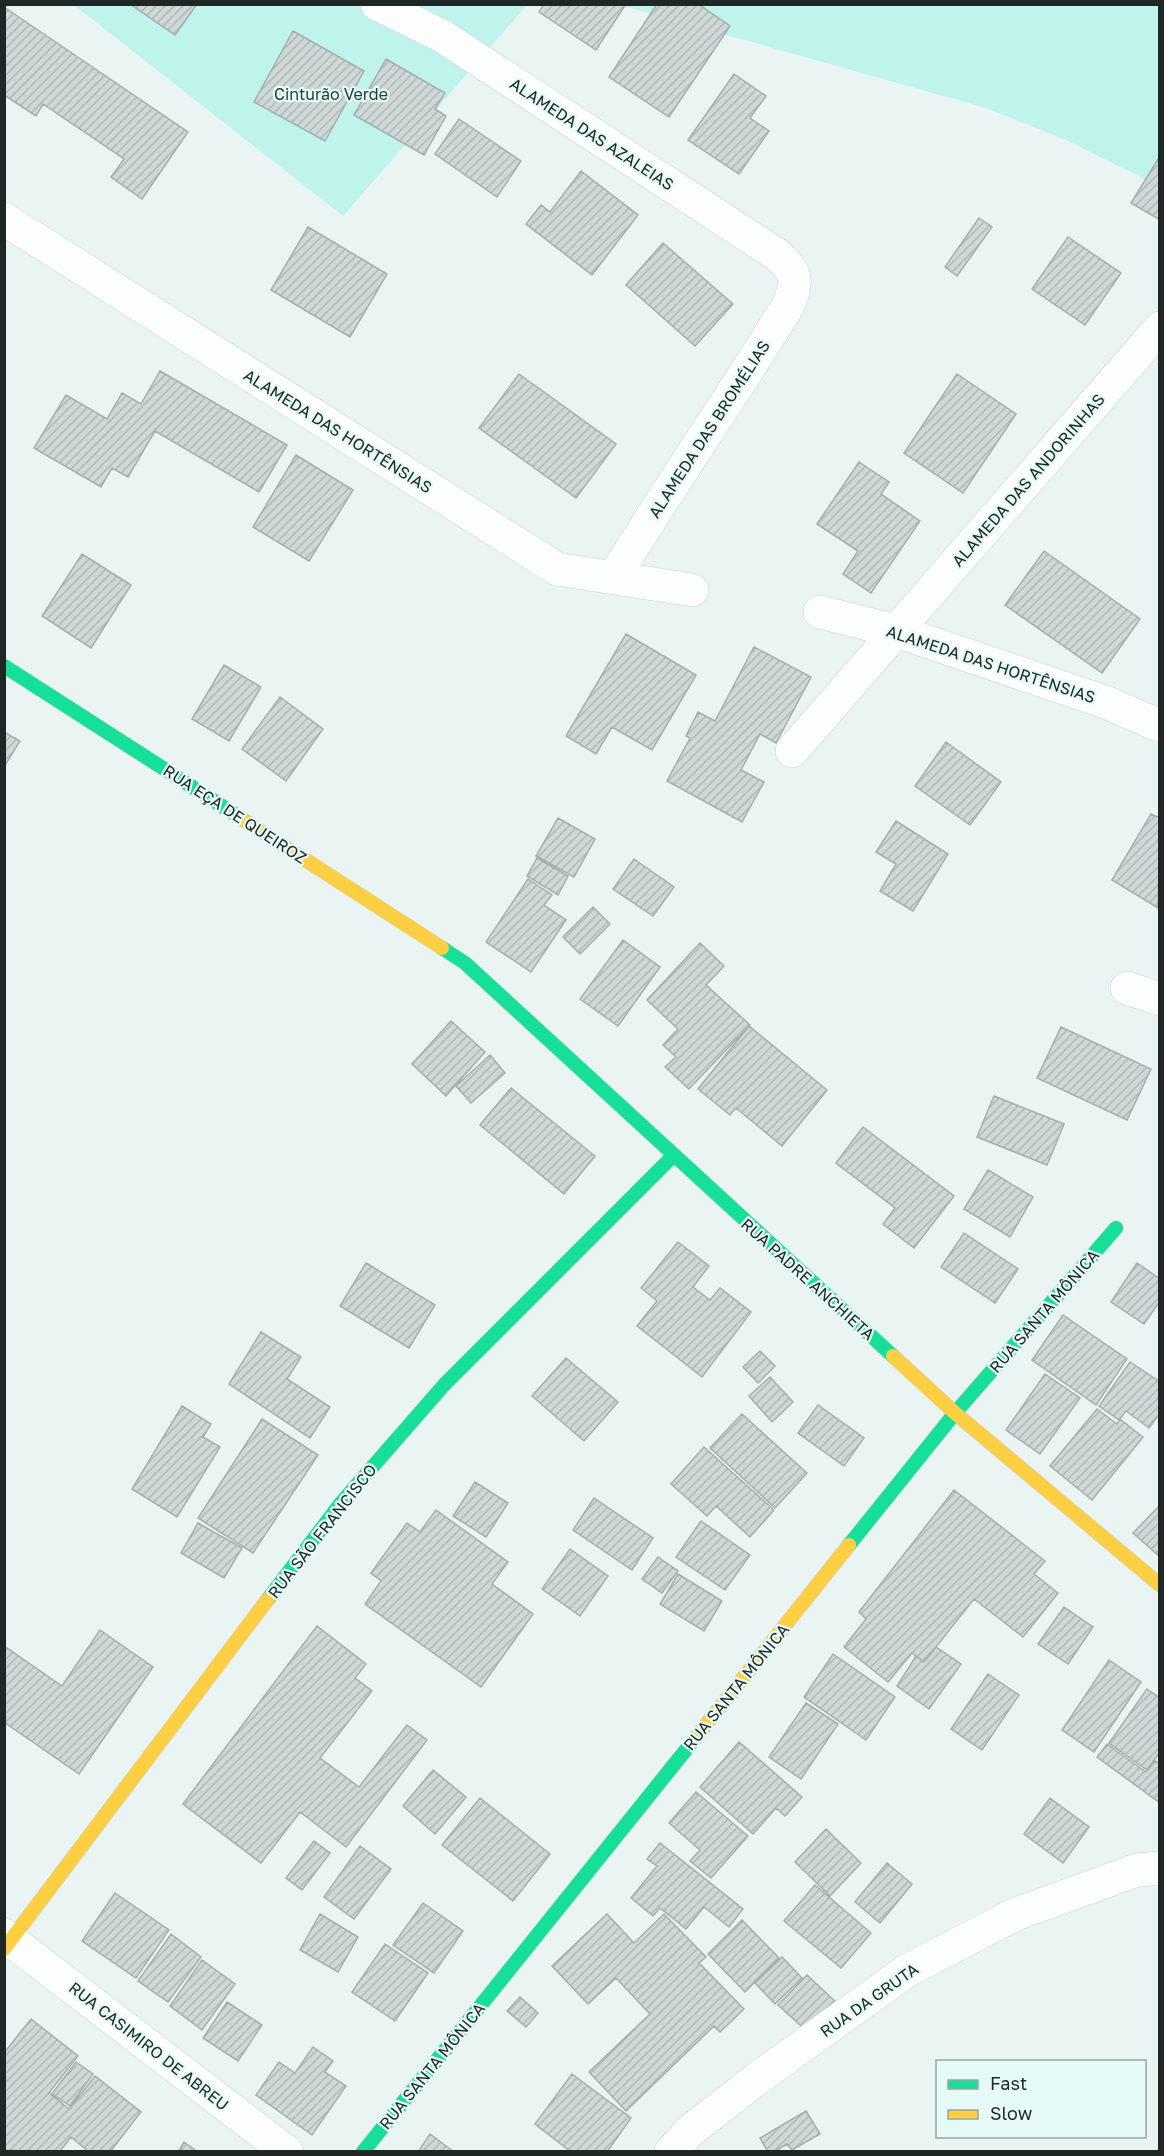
<svg xmlns="http://www.w3.org/2000/svg" width="1164" height="2156" font-family="'Golos Text',sans-serif">
  <defs>
    <pattern id="building-hatch" width="6" height="6" patternUnits="userSpaceOnUse" patternTransform="scale(1.5)"><rect width="6" height="6" fill="#ced8d6"/><path d="M-1 1l2-2M0 6l6-6M5 7l2-2" fill="none" stroke="#b0b9b8"/></pattern>
  </defs>
  <rect width="100%" height="100%" fill="#eaf5f3"/>
  <!-- park -->
  <path fill="#bef4ec" d="M 74,5 L 527,5 L 343,216 Z
    M 620,5 L 1159,5 L 1159,186 L 1066,140 L 986,108 Z"/>
  <!-- building -->
  <path fill="url(#building-hatch)" stroke="#a5aeac" stroke-width="1.5" d="M 130,4 L 197,4 L 175,35 Z
    M 544,4 L 626,4 L 596,50 L 539,12 Z
    M 657,4 L 698,4 L 730,26 L 669,117 L 609,77 Z
    M 4,7 L 188,132 L 142,199 L 111,177 L 124,159 L 43,104 L 36,116 L 4,95 Z
    M 293,31 L 364,71 L 325,141 L 254,102 Z
    M 386,59 L 445,93 L 435,109 L 446,116 L 424,155 L 354,115 Z
    M 734,74 L 766,96 L 750,118 L 769,131 L 739,174 L 688,140 Z
    M 459,119 L 521,161 L 497,197 L 435,154 Z
    M 1160,156 L 1160,220 L 1131,203 Z
    M 581,171 L 638,215 L 592,275 L 526,224 L 541,205 L 550,212 Z
    M 979,218 L 992,227 L 957,276 L 945,267 Z
    M 308,227 L 387,274 L 350,337 L 271,290 Z
    M 1068,237 L 1121,273 L 1085,325 L 1032,289 Z
    M 663,243 L 733,304 L 695,346 L 626,285 Z
    M 160,371 L 287,445 L 259,492 L 155,431 L 128,477 L 112,468 L 101,487 L 34,448 L 66,395 L 107,419 L 122,393 L 141,404 Z
    M 519,374 L 616,444 L 576,498 L 479,428 Z
    M 957,374 L 1016,414 L 963,493 L 904,453 Z
    M 296,455 L 353,490 L 309,561 L 253,527 Z
    M 859,462 L 889,482 L 881,494 L 920,521 L 871,593 L 843,574 L 858,551 L 817,524 Z
    M 1044,551 L 1140,619 L 1102,673 L 1005,605 Z
    M 82,554 L 131,585 L 91,648 L 42,616 Z
    M 626,634 L 696,675 L 652,750 L 612,727 L 596,754 L 566,736 Z
    M 754,647 L 811,677 L 776,743 L 760,734 L 741,770 L 764,782 L 742,822 L 667,781 L 690,738 L 686,736 L 698,712 L 715,721 Z
    M 224,665 L 261,687 L 229,741 L 192,719 Z
    M 280,697 L 323,729 L 286,781 L 242,749 Z
    M 4,732 L 20,741 L 4,767 Z
    M 946,742 L 1001,782 L 970,825 L 915,786 Z
    M 1151,814 L 1160,818 L 1158,908 L 1112,880 Z
    M 558,818 L 595,839 L 574,877 L 536,856 Z
    M 896,821 L 948,854 L 913,911 L 880,891 L 896,864 L 876,852 Z
    M 537,858 L 568,876 L 558,895 L 527,876 Z
    M 634,859 L 674,887 L 653,916 L 613,889 Z
    M 528,879 L 552,895 L 544,905 L 566,920 L 531,972 L 486,942 Z
    M 593,907 L 610,924 L 580,954 L 563,937 Z
    M 623,940 L 660,967 L 618,1026 L 580,999 Z
    M 700,943 L 724,966 L 706,985 L 750,1025 L 689,1089 L 665,1067 L 676,1057 L 663,1045 L 678,1029 L 647,1000 Z
    M 451,1021 L 485,1052 L 446,1096 L 412,1064 Z
    M 749,1026 L 827,1090 L 782,1146 L 736,1108 L 730,1115 L 698,1089 Z
    M 1061,1027 L 1151,1069 L 1127,1120 L 1037,1078 Z
    M 490,1055 L 505,1073 L 471,1103 L 456,1086 Z
    M 511,1088 L 595,1156 L 564,1194 L 480,1125 Z
    M 994,1096 L 1064,1124 L 1047,1165 L 977,1137 Z
    M 863,1127 L 954,1196 L 914,1248 L 883,1224 L 895,1208 L 836,1163 Z
    M 988,1170 L 1033,1197 L 1010,1237 L 964,1209 Z
    M 964,1233 L 1018,1269 L 995,1303 L 941,1267 Z
    M 678,1242 L 709,1266 L 693,1287 L 710,1300 L 720,1288 L 751,1312 L 702,1377 L 637,1326 L 657,1301 L 641,1288 Z
    M 366,1263 L 435,1305 L 409,1348 L 340,1306 Z
    M 1137,1263 L 1160,1279 L 1160,1301 L 1144,1324 L 1111,1302 Z
    M 1063,1315 L 1127,1359 L 1096,1405 L 1032,1360 Z
    M 261,1332 L 301,1357 L 287,1379 L 330,1407 L 310,1438 L 229,1384 Z
    M 760,1351 L 775,1366 L 758,1383 L 743,1367 Z
    M 566,1358 L 618,1402 L 584,1441 L 532,1396 Z
    M 1130,1362 L 1160,1382 L 1160,1413 L 1149,1428 L 1126,1411 L 1119,1420 L 1099,1406 Z
    M 1045,1374 L 1080,1398 L 1040,1454 L 1006,1430 Z
    M 770,1377 L 793,1402 L 772,1422 L 749,1396 Z
    M 818,1405 L 864,1438 L 844,1466 L 798,1433 Z
    M 182,1406 L 211,1424 L 203,1437 L 220,1447 L 177,1517 L 132,1489 Z
    M 1097,1409 L 1117,1424 L 1120,1419 L 1143,1437 L 1092,1500 L 1050,1466 Z
    M 742,1414 L 807,1473 L 775,1508 L 710,1448 Z
    M 262,1419 L 318,1455 L 253,1553 L 198,1518 Z
    M 704,1447 L 774,1510 L 750,1537 L 716,1506 L 707,1516 L 671,1484 Z
    M 475,1482 L 508,1503 L 486,1537 L 453,1516 Z
    M 954,1490 L 1045,1561 L 1034,1574 L 1058,1593 L 1023,1637 L 974,1599 L 924,1662 L 912,1653 L 888,1682 L 844,1647 L 866,1619 L 859,1612 Z
    M 594,1498 L 653,1538 L 632,1570 L 573,1530 Z
    M 1160,1505 L 1160,1557 L 1133,1533 Z
    M 436,1510 L 508,1562 L 492,1584 L 533,1614 L 481,1687 L 365,1604 L 381,1581 L 371,1573 L 407,1523 L 420,1532 Z
    M 701,1521 L 750,1555 L 725,1590 L 676,1557 Z
    M 198,1523 L 242,1548 L 224,1578 L 181,1553 Z
    M 570,1549 L 608,1576 L 580,1616 L 542,1589 Z
    M 658,1557 L 678,1571 L 662,1593 L 642,1579 Z
    M 678,1574 L 722,1601 L 704,1631 L 660,1604 Z
    M 1064,1607 L 1093,1627 L 1068,1664 L 1038,1644 Z
    M 317,1626 L 366,1664 L 355,1678 L 372,1691 L 320,1758 L 359,1787 L 407,1725 L 427,1740 L 346,1847 L 300,1812 L 261,1863 L 183,1804 Z
    M 100,1630 L 153,1667 L 79,1774 L 4,1722 L 4,1646 L 62,1686 Z
    M 936,1647 L 961,1664 L 929,1709 L 897,1686 L 916,1656 L 924,1662 Z
    M 833,1654 L 895,1697 L 866,1740 L 804,1697 Z
    M 1109,1660 L 1141,1682 L 1094,1752 L 1062,1730 Z
    M 988,1674 L 1019,1695 L 982,1750 L 951,1729 Z
    M 1147,1689 L 1160,1698 L 1160,1752 L 1147,1770 L 1109,1743 Z
    M 806,1703 L 838,1724 L 801,1779 L 769,1757 Z
    M 739,1742 L 802,1797 L 785,1816 L 776,1808 L 753,1834 L 700,1787 Z
    M 1107,1744 L 1146,1772 L 1155,1761 L 1160,1764 L 1160,1803 L 1097,1757 Z
    M 433,1770 L 466,1797 L 435,1834 L 403,1806 Z
    M 696,1792 L 748,1836 L 711,1878 L 690,1861 L 700,1850 L 669,1823 Z
    M 480,1798 L 550,1854 L 513,1901 L 442,1845 Z
    M 1050,1798 L 1089,1827 L 1063,1863 L 1024,1834 Z
    M 826,1829 L 861,1863 L 830,1896 L 795,1862 Z
    M 314,1841 L 330,1853 L 302,1890 L 286,1878 Z
    M 660,1843 L 743,1909 L 729,1927 L 704,1907 L 686,1929 L 660,1908 L 653,1916 L 631,1898 L 657,1866 L 647,1859 Z
    M 360,1846 L 391,1869 L 354,1919 L 324,1897 Z
    M 887,1863 L 912,1884 L 880,1923 L 855,1902 Z
    M 815,1885 L 871,1933 L 841,1968 L 784,1921 Z
    M 115,1893 L 169,1930 L 136,1978 L 82,1941 Z
    M 423,1903 L 463,1931 L 434,1973 L 393,1945 Z
    M 320,1914 L 358,1937 L 338,1972 L 300,1950 Z
    M 607,1914 L 634,1943 L 664,1914 L 706,1957 L 699,1963 L 744,2009 L 720,2032 L 714,2026 L 626,2111 L 589,2072 L 650,2014 L 616,1978 L 588,2004 L 552,1966 Z
    M 742,1920 L 779,1958 L 745,1992 L 708,1954 Z
    M 171,1934 L 201,1957 L 168,2002 L 138,1981 Z
    M 385,1944 L 428,1973 L 395,2021 L 352,1992 Z
    M 782,1957 L 802,1978 L 775,2004 L 755,1983 Z
    M 202,1960 L 235,1984 L 202,2030 L 170,2006 Z
    M 807,1975 L 839,2005 L 811,2035 L 778,2005 Z
    M 520,1997 L 538,2013 L 526,2027 L 507,2011 Z
    M 227,2002 L 262,2025 L 238,2061 L 203,2038 Z
    M 31,2019 L 78,2056 L 49,2093 L 69,2109 L 95,2076 L 141,2112 L 110,2152 L 89,2152 L 71,2137 L 61,2150 L 63,2152 L 4,2150 L 4,2053 Z
    M 313,2047 L 333,2061 L 325,2072 L 346,2086 L 312,2135 L 256,2095 L 279,2062 L 295,2073 Z
    M 76,2062 L 93,2074 L 70,2106 L 52,2094 Z
    M 572,2074 L 631,2118 L 607,2152 L 571,2152 L 535,2124 Z
    M 806,2111 L 820,2134 L 792,2150 L 787,2144 L 774,2152 L 768,2152 L 760,2138 Z
    M 430,2134 L 454,2152 L 418,2152 Z
    M 184,2142 L 198,2152 L 178,2152 Z"/>
  <g fill="none" stroke-linecap="round" stroke-linejoin="round">
    <defs>
      <path id="street" d="M 377,4 L 442,36 L 776,254 C 797,271 799,282 787,307 C 731,398 670,486 614,577
        M 4,219 L 557,569 L 692,590
        M 820,612 L 896,631 L 1108,703 L 1160,726
        M 792,751 L 1160,328
        M 1127,988 L 1160,999
        M 4,1935 L 287,2152
        M 671,2152 L 690,2131 L 758,2078 L 908,1970 L 1016,1914 L 1137,1870 L 1160,1868"/>
      <path id="fast" d="M 4,666 L 239,817
        M 442,948 L 465,963 L 893,1356
        M 849,1545 L 955,1413 L 1116,1228
        M 268,1599 L 341,1503 L 444,1385 L 673,1156
        M 363,2152 L 697,1736"/>
      <path id="slow" d="M 239,817 L 442,948
        M 893,1356 L 955,1413 L 1160,1585
        M 697,1736 L 849,1545
        M 4,1949 L 268,1599"/>
    </defs>
    <!-- street casing -->
    <use href="#street" stroke="#c9d2d0" stroke-width="34"/>
    <!-- fast casing -->
    <use href="#fast" stroke="#c9d2d0" stroke-width="15"/>
    <!-- slow casing -->
    <use href="#slow" stroke="#c9d2d0" stroke-width="15"/>
    <!-- street -->
    <use href="#street" stroke="#fcfefd" stroke-width="33"/>
    <!-- fast -->
    <use href="#fast" stroke="#16e098" stroke-width="14"/>
    <!-- slow -->
    <use href="#slow" stroke="#ffcf43" stroke-width="14"/>
  </g>
  <g text-anchor="middle" stroke-width="4.5" stroke-linejoin="round" paint-order="stroke">
    <!-- park labels -->
    <g font-size="16" fill="#243d3a" stroke="#e5faf6">
      <text x="331" y="100">Cinturão Verde</text>
    </g>
    <!-- street labels -->
    <g font-size="16" fill="#1f2725" stroke="#e5faf6">
      <text transform="translate(592 134) rotate(33)" y="6">ALAMEDA DAS AZALEIAS</text>
      <text transform="translate(709 429) rotate(-57)" y="6">ALAMEDA DAS BROMÉLIAS</text>
      <text transform="translate(338 431) rotate(32)" y="6">ALAMEDA DAS HORTÊNSIAS</text>
      <text transform="translate(1028 480) rotate(-49)" y="6">ALAMEDA DAS ANDORINHAS</text>
      <text transform="translate(991 664) rotate(18)" y="6">ALAMEDA DAS HORTÊNSIAS</text>
      <text transform="translate(235 814) rotate(33)" y="6">RUA EÇA DE QUEIROZ</text>
      <text transform="translate(808 1279) rotate(42)" y="6">RUA PADRE ANCHIETA</text>
      <text transform="translate(1044 1311) rotate(-49)" y="6">RUA SANTA MÔNICA</text>
      <text transform="translate(322 1531) rotate(-52)" y="6">RUA SÃO FRANCISCO</text>
      <text transform="translate(736 1687) rotate(-51)" y="6">RUA SANTA MÔNICA</text>
      <text transform="translate(869 2000) rotate(-35)" y="6">RUA DA GRUTA</text>
      <text transform="translate(149 2046) rotate(38)" y="6">RUA CASIMIRO DE ABREU</text>
      <text transform="translate(432 2066) rotate(-51)" y="6">RUA SANTA MÔNICA</text>
    </g>
  </g>
  <!-- border -->
  <rect width="1164" height="2156" fill="none" stroke="#1f2725" stroke-width="12"/>
  <!-- legend -->
  <rect x="936" y="2060" width="210" height="78" fill="#e5faf6" stroke="#96a6a2" stroke-width="1.5"/>
  <rect x="948" y="2080" width="30" height="9" fill="#16e098" stroke="#96a6a2" stroke-width="1.5"/>
  <text x="990" y="2090" font-size="18" fill="#1f2725">Fast</text>
  <rect x="948" y="2110" width="30" height="9" fill="#ffcf43" stroke="#96a6a2" stroke-width="1.5"/>
  <text x="990" y="2120" font-size="18" fill="#1f2725">Slow</text>
</svg>
